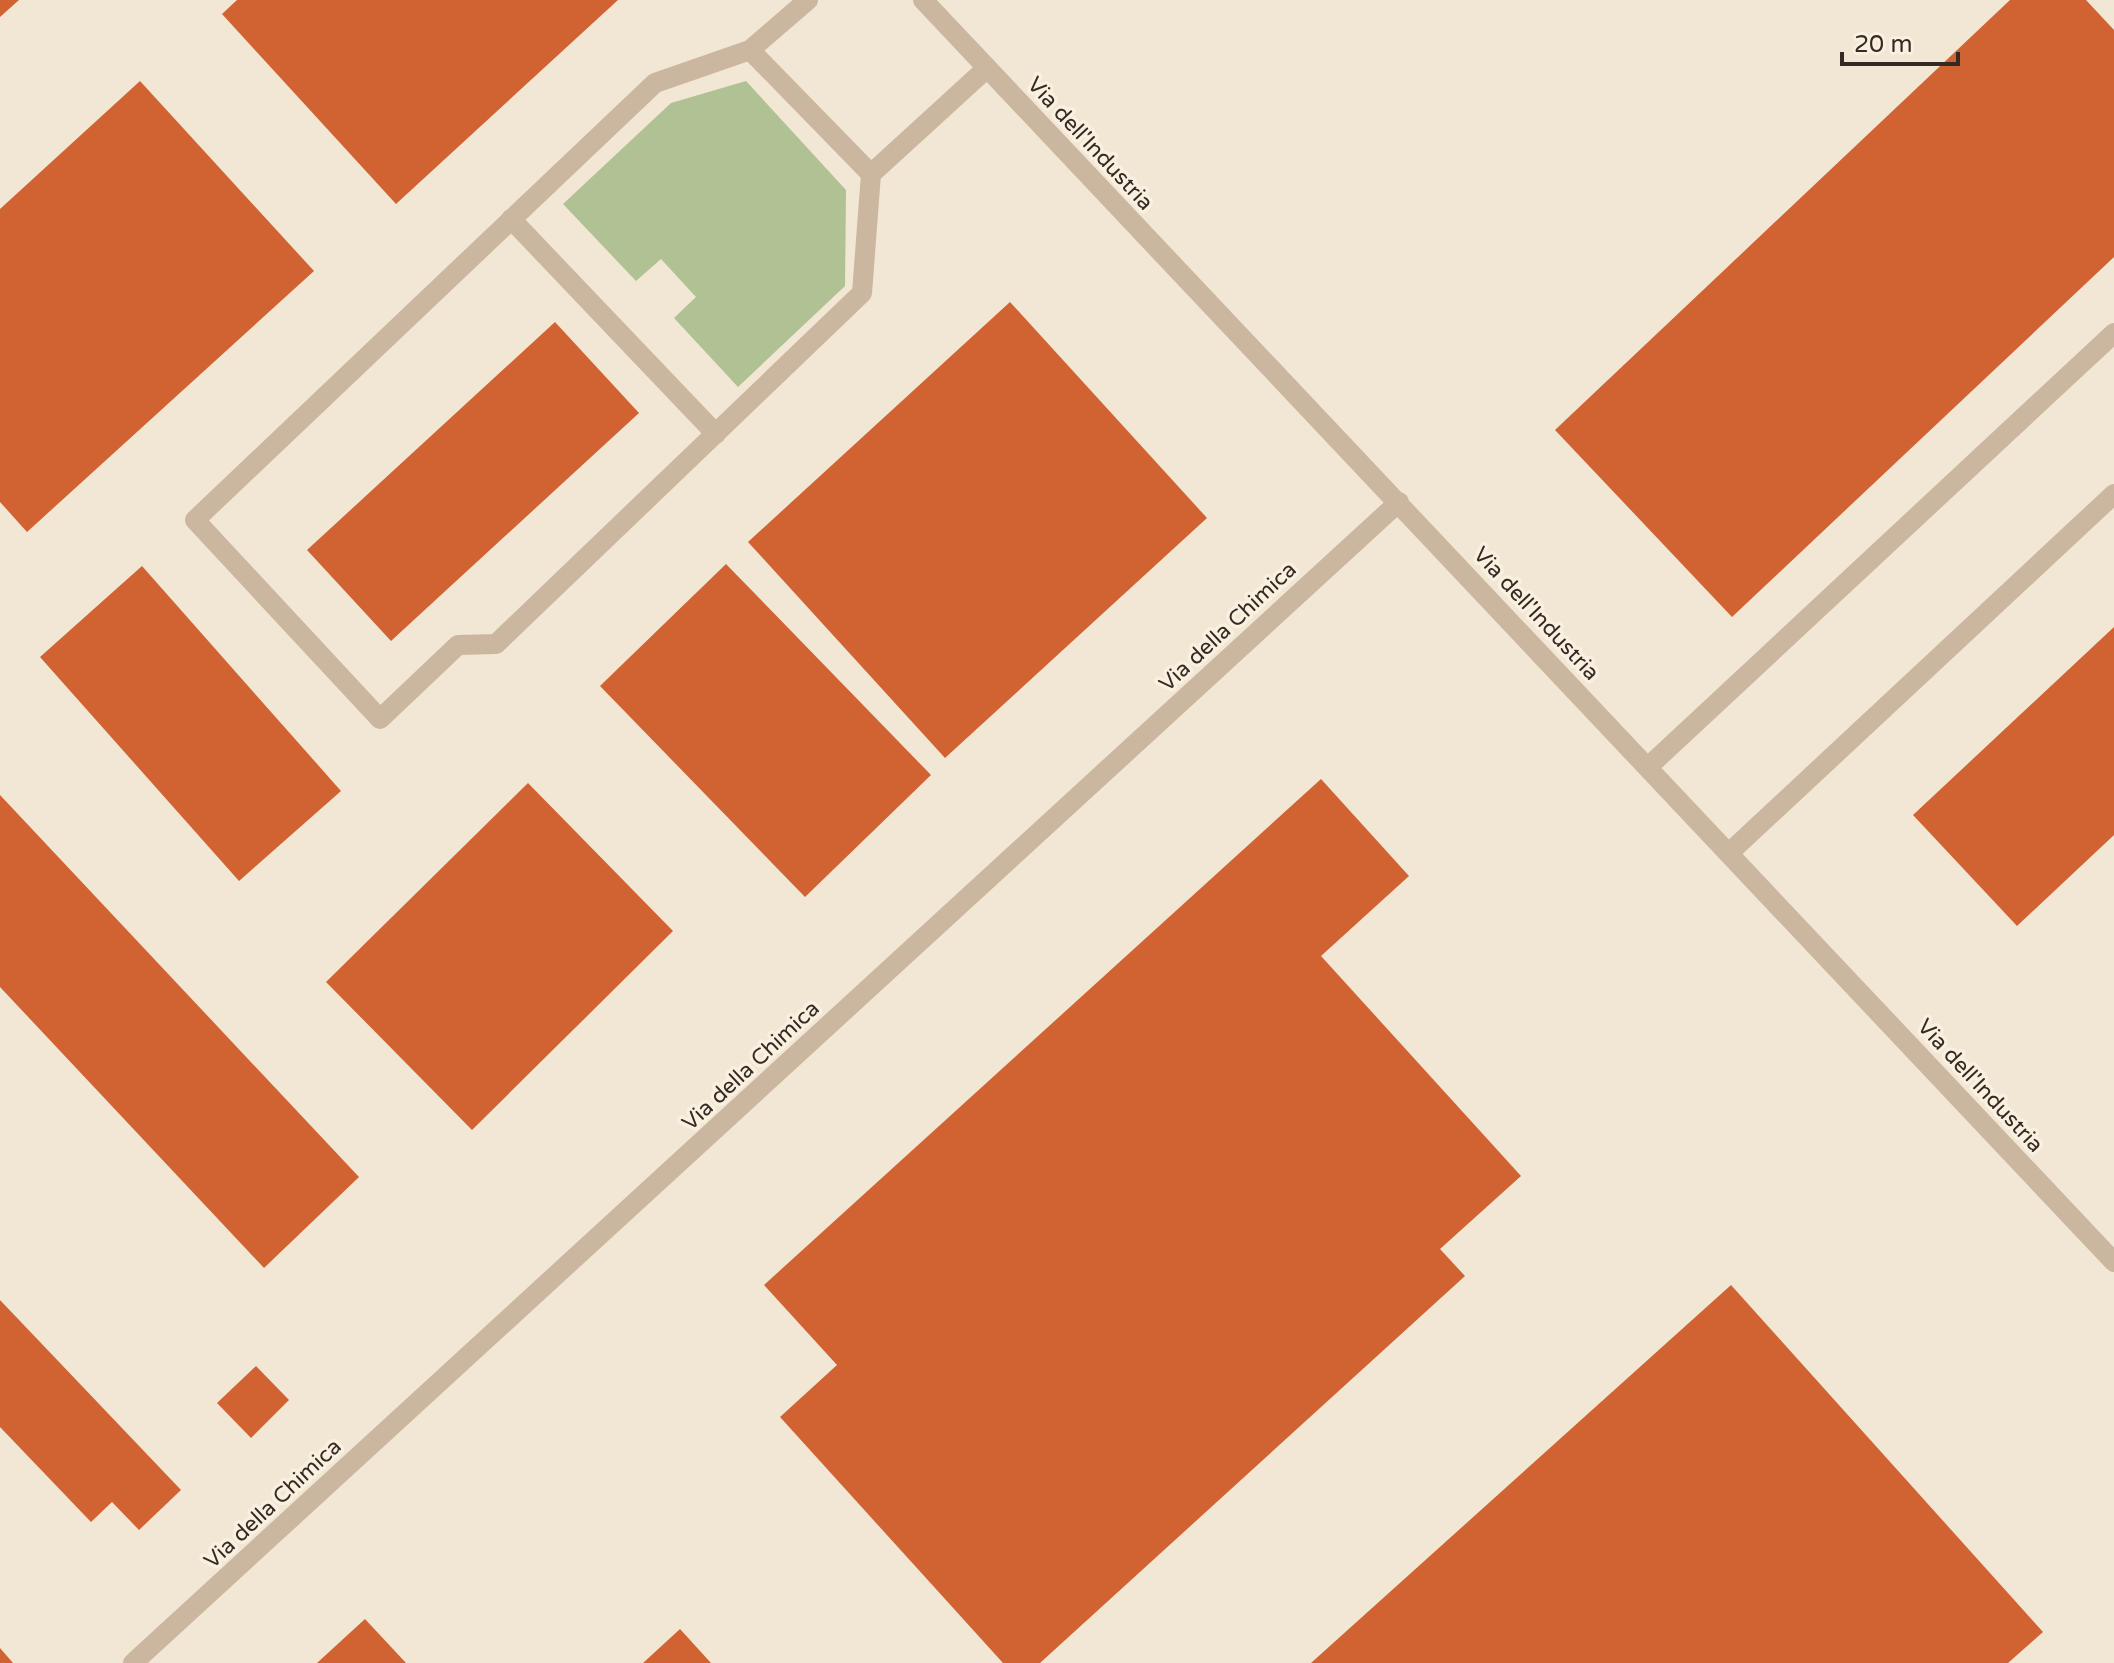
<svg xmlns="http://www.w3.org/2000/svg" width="2114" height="1663" font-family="'Varela Round',sans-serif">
  <rect width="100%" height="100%" fill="#f2e6d4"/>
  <!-- green -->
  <path fill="#b0c293" d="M 746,81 L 846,190 L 845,286 L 738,387 L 674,318 L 696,297 L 661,259 L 636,281 L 563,204 L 671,103 Z"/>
  <!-- building -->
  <path fill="#d16333" d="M 0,0 L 19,0 L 0,17 Z
    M 237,0 L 618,0 L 396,204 L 222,14 Z
    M 2010,0 L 2086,0 L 2114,30 L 2114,257 L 1732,617 L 1555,430 Z
    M 140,81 L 314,271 L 27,532 L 0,502 L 0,209 Z
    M 1010,302 L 1207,518 L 945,758 L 748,542 Z
    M 555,322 L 639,413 L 391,641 L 307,550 Z
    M 726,564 L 931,775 L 805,897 L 600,686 Z
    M 142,566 L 341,791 L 239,881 L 40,657 Z
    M 2114,627 L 2114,835 L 2017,926 L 1913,815 Z
    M 1321,779 L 1409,876 L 1321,956 L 1521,1176 L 1440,1249 L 1465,1276 L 1040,1663 L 1003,1663 L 780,1417 L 837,1365 L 764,1285 Z
    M 528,783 L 673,931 L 472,1130 L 326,982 Z
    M 0,795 L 359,1177 L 264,1268 L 0,987 Z
    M 1731,1285 L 2043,1632 L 2008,1663 L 1311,1663 Z
    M 0,1300 L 181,1490 L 139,1530 L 112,1502 L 91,1522 L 0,1427 Z
    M 256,1366 L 289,1400 L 251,1438 L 217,1403 Z
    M 365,1619 L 406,1663 L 317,1663 Z
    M 680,1629 L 711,1663 L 643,1663 Z
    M 0,1648 L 13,1663 L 0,1663 Z"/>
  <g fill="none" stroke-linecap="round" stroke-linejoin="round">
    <!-- lane -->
    <path stroke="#cbb69f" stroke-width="20" d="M 808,0 L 750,50 L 655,83 L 195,520 L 380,719 L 458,645 L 496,644 L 862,293 L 871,174 L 987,68
      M 750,50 L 871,174
      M 511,219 L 716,434
      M 1648,767 L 2114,333
      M 1729,853 L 2114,494"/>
    <!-- street -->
    <path stroke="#cbb69f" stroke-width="20" d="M 923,0 L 2114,1262
      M 133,1663 L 1399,502"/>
  </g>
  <g text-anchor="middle" stroke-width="7" stroke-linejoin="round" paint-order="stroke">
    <!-- street labels -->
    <g font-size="22" fill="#342a24" stroke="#faf0e0">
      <text transform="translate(1091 143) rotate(47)" y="8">Via dell'Industria</text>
      <text transform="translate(1537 613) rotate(47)" y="8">Via dell'Industria</text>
      <text transform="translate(1227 626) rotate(-43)" y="8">Via della Chimica</text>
      <text transform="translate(750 1065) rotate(-43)" y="8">Via della Chimica</text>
      <text transform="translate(1981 1085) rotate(47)" y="8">Via dell'Industria</text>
      <text transform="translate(272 1503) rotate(-43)" y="8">Via della Chimica</text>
    </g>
  </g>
  <!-- scale -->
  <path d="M1842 52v12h116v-12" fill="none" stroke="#342a24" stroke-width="4"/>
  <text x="1854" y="52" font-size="24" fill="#342a24" stroke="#faf0e0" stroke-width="6" paint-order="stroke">20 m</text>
</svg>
